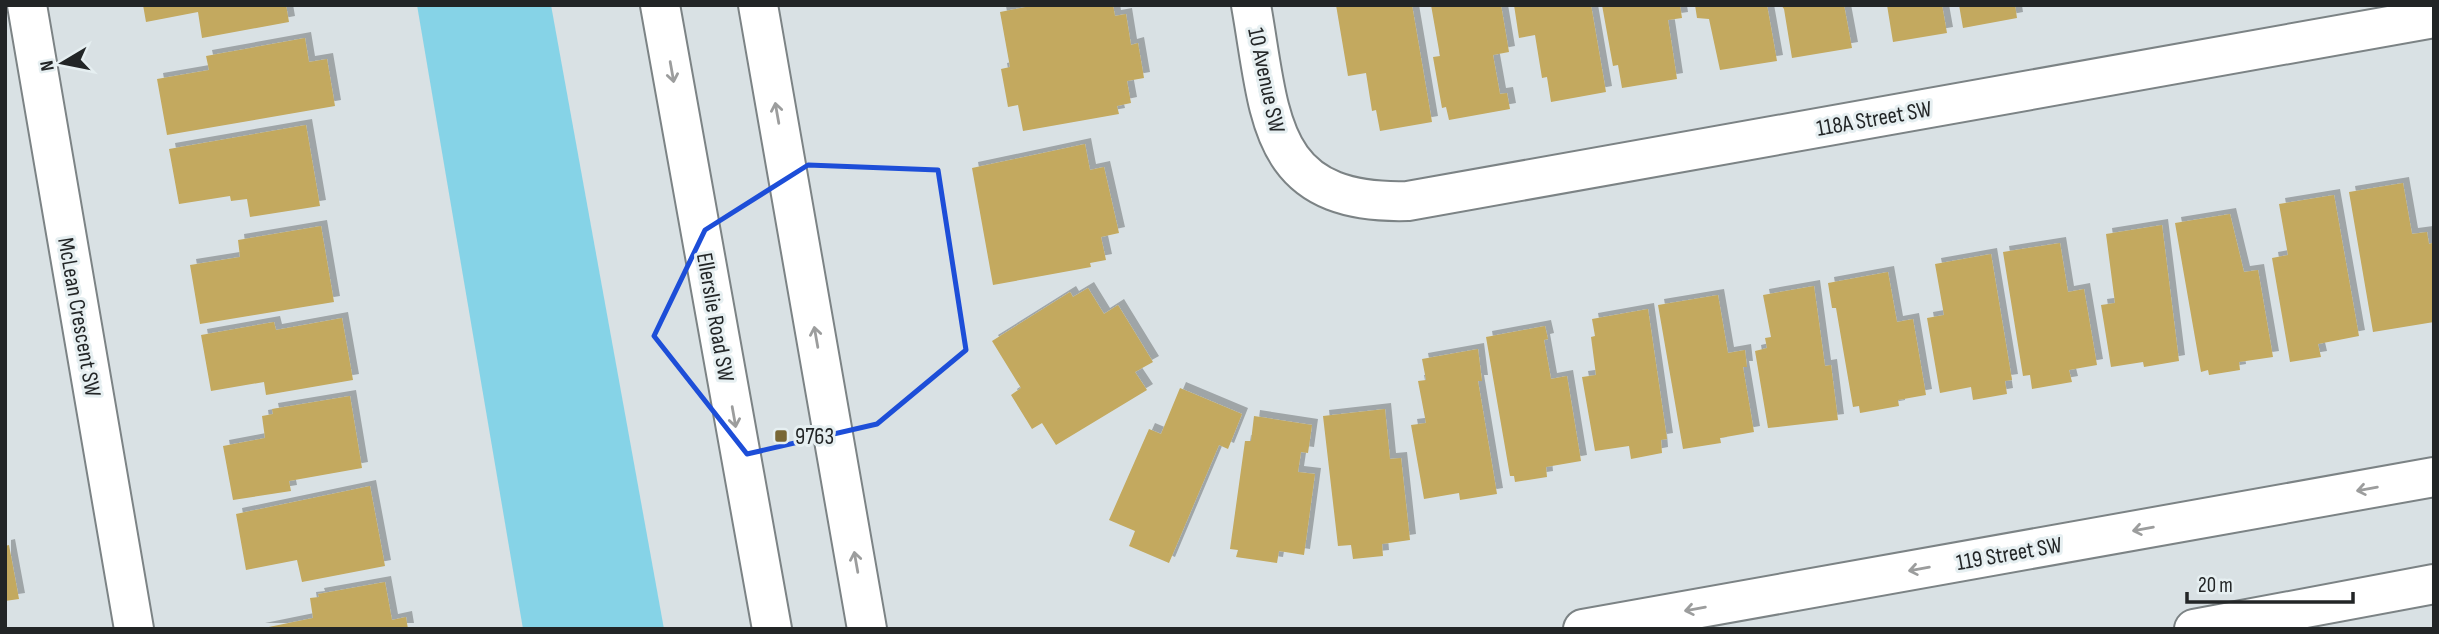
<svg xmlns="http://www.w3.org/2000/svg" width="2439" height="634" font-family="'Sofia Sans Condensed',sans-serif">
  <defs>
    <filter id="shadow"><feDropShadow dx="6" dy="-6" stdDeviation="0" flood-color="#0004"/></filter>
  </defs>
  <rect width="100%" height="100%" fill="#d9e1e4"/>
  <!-- green -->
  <path fill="#86d3e7" d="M 417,5 L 551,5 L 664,629 L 523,629 Z"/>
  <!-- building -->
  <path fill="#c3a95e" filter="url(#shadow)" d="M 143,5 L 286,5 L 289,22 L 202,38 L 198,12 L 146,22 Z
    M 1036,5 L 1113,5 L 1115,16 L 1126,14 L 1131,45 L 1138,43 L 1144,78 L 1127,81 L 1131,103 L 1117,106 L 1119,114 L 1023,131 L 1018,105 L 1008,107 L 1001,69 L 1010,67 L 1000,12 Z
    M 1336,5 L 1412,5 L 1432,122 L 1380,131 L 1376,110 L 1372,111 L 1366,73 L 1348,76 Z
    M 1431,5 L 1501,5 L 1509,52 L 1493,55 L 1500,94 L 1507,93 L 1510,109 L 1449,120 L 1446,107 L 1442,108 L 1433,57 L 1440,56 Z
    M 1514,5 L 1591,5 L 1606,92 L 1551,102 L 1547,77 L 1542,78 L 1535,35 L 1519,38 Z
    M 1602,5 L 1680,5 L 1682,18 L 1668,20 L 1677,79 L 1622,88 L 1618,65 L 1613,66 Z
    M 1695,5 L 1767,5 L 1777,61 L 1720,70 L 1709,19 L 1697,18 Z
    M 1781,5 L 1844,5 L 1852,48 L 1792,58 L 1784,9 Z
    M 1887,5 L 1942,5 L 1947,33 L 1893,42 Z
    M 1959,5 L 2015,5 L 2017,18 L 1963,28 Z
    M 305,38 L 309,62 L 327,59 L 335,106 L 167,135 L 157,79 L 209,70 L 206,56 Z
    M 306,125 L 320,206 L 250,217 L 247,199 L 231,201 L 230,196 L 179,204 L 169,149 Z
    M 1085,144 L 1090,170 L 1104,167 L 1119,233 L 1101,237 L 1106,260 L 1090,263 L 1091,267 L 993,285 L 972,168 Z
    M 2403,183 L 2412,234 L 2427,232 L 2429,244 L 2432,243 L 2434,322 L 2373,332 L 2349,192 Z
    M 2334,195 L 2359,336 L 2318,344 L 2321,357 L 2290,362 L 2272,258 L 2288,255 L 2279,204 Z
    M 2230,214 L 2244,272 L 2258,270 L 2273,357 L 2239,362 L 2240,370 L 2209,375 L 2208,370 L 2201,372 L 2175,223 Z
    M 2162,225 L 2179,361 L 2144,367 L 2143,362 L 2111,367 L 2101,305 L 2115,303 L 2106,234 Z
    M 321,226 L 334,302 L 200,324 L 190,265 L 240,257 L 238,240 Z
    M 2060,243 L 2068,292 L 2084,289 L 2097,365 L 2069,370 L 2072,382 L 2032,389 L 2030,375 L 2023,376 L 2003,252 Z
    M 1991,254 L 2012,380 L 2005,381 L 2007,394 L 1973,400 L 1971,387 L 1940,393 L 1927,318 L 1944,315 L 1935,264 Z
    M 1888,272 L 1897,322 L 1913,319 L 1926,395 L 1898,400 L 1899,406 L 1860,413 L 1859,406 L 1853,407 L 1836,308 L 1832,308 L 1828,283 Z
    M 1814,286 L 1825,366 L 1831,365 L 1838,420 L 1768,428 L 1755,351 L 1767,348 L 1765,338 L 1771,337 L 1763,295 Z
    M 1088,288 L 1104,314 L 1118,305 L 1153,362 L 1135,372 L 1147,390 L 1056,445 L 1042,423 L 1032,429 L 1011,395 L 1021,388 L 992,341 L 1070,292 L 1073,297 Z
    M 1718,295 L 1728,353 L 1745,350 L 1747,367 L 1743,367 L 1754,432 L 1720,438 L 1721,443 L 1683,449 L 1658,305 Z
    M 1648,309 L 1667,439 L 1661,440 L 1662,453 L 1631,459 L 1629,446 L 1595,451 L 1582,377 L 1596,375 L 1591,337 L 1595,336 L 1592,319 Z
    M 342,318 L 353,380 L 266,395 L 264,382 L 211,391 L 201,335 L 274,322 L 276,330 Z
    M 1545,326 L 1548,339 L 1544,340 L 1551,379 L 1567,376 L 1581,461 L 1546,467 L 1547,477 L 1515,482 L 1514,476 L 1510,476 L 1486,337 Z
    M 1478,349 L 1482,381 L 1478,381 L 1497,494 L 1460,500 L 1459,493 L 1424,499 L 1411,425 L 1426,423 L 1418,381 L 1426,380 L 1422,359 Z
    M 1180,388 L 1242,414 L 1228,449 L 1219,445 L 1169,563 L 1129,546 L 1135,531 L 1109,520 L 1149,429 L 1161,434 Z
    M 350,396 L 362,468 L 289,481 L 291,491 L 233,500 L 223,446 L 265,438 L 262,416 L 273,414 L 272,409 Z
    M 1385,409 L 1390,459 L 1401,458 L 1410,540 L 1382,544 L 1383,556 L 1353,559 L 1351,545 L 1338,546 L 1323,416 Z
    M 1254,416 L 1312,425 L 1308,453 L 1301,452 L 1298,472 L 1315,474 L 1304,555 L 1279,551 L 1277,563 L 1236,557 L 1238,550 L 1230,549 L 1245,441 L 1251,441 Z
    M 370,486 L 385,566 L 302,582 L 297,560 L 246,570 L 236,514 Z
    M 9,545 L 19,599 L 5,601 L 5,546 Z
    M 385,582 L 392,620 L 406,617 L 408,629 L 259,629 L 313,618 L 310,598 L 319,597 L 318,594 Z"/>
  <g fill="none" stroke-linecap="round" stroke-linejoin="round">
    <defs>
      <path id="street" d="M 27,5 L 134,629
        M 1251,5 C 1271,117 1266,205 1408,201 L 2434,18"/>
      <path id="secondary" d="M 660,5 L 772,629
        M 758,5 L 867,629
        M 1583,629 L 2434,477
        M 2194,629 L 2434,584"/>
    </defs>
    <!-- street casing -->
    <use href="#street" stroke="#7c8385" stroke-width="42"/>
    <!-- secondary casing -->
    <use href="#secondary" stroke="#7c8385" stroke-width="42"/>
    <!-- street -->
    <use href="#street" stroke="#fff" stroke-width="38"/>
    <!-- secondary -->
    <use href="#secondary" stroke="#fff" stroke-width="38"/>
  </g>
  <!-- one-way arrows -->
  <defs><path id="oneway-shaft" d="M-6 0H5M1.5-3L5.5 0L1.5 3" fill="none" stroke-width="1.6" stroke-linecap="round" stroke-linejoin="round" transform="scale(1.75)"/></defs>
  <g stroke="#9c9d9d">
    <use href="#oneway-shaft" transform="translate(672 72) rotate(80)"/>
    <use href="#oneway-shaft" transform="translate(777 113) rotate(-100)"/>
    <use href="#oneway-shaft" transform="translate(816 337) rotate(-100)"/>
    <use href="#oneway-shaft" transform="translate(734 417) rotate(80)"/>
    <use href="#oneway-shaft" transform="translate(2367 489) rotate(170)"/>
    <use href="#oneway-shaft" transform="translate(2143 529) rotate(170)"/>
    <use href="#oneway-shaft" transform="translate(856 562) rotate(-100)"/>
    <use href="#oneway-shaft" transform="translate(1919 569) rotate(170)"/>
    <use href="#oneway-shaft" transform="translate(1695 609) rotate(170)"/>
  </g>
  <!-- marked area -->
  <path fill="none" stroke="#1d4ed8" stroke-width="5" stroke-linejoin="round" d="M 808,165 L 938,170 L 966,350 L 877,424 L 747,454 L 654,336 L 705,230 Z"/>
  <!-- markers -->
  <rect fill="#796735" stroke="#e6eff1" stroke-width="2.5" x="774" y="429" width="14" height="14" rx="3.5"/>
  <g text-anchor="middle" stroke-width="6" stroke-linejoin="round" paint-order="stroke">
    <!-- street labels -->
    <g font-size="23" fill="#222526" stroke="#e6eff1">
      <text transform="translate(1267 80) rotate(78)" y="8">10 Avenue SW</text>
      <text transform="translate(1874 118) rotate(-10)" y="8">118A Street SW</text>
      <text transform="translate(80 317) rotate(80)" y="8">McLean Crescent SW</text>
      <text transform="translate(716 317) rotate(80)" y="8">Ellerslie Road SW</text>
      <text transform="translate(2009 553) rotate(-10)" y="8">119 Street SW</text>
    </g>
    <!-- poi labels -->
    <g font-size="23" fill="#222526" stroke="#e6eff1" text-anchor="start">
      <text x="795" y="444">9763</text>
    </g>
  </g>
  <!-- border -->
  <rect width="2439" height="634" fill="none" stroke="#222526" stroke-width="14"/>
  <!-- north arrow -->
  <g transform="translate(63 63) rotate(260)" stroke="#e6eff1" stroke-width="5" paint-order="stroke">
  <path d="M0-5L12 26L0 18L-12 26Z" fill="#222526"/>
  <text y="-10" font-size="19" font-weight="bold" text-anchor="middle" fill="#222526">N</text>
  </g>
  <!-- scale -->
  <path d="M2187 592v10h166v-10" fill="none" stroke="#222526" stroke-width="3.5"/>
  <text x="2198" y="592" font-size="21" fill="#222526" stroke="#e6eff1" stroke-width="5" paint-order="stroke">20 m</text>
</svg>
